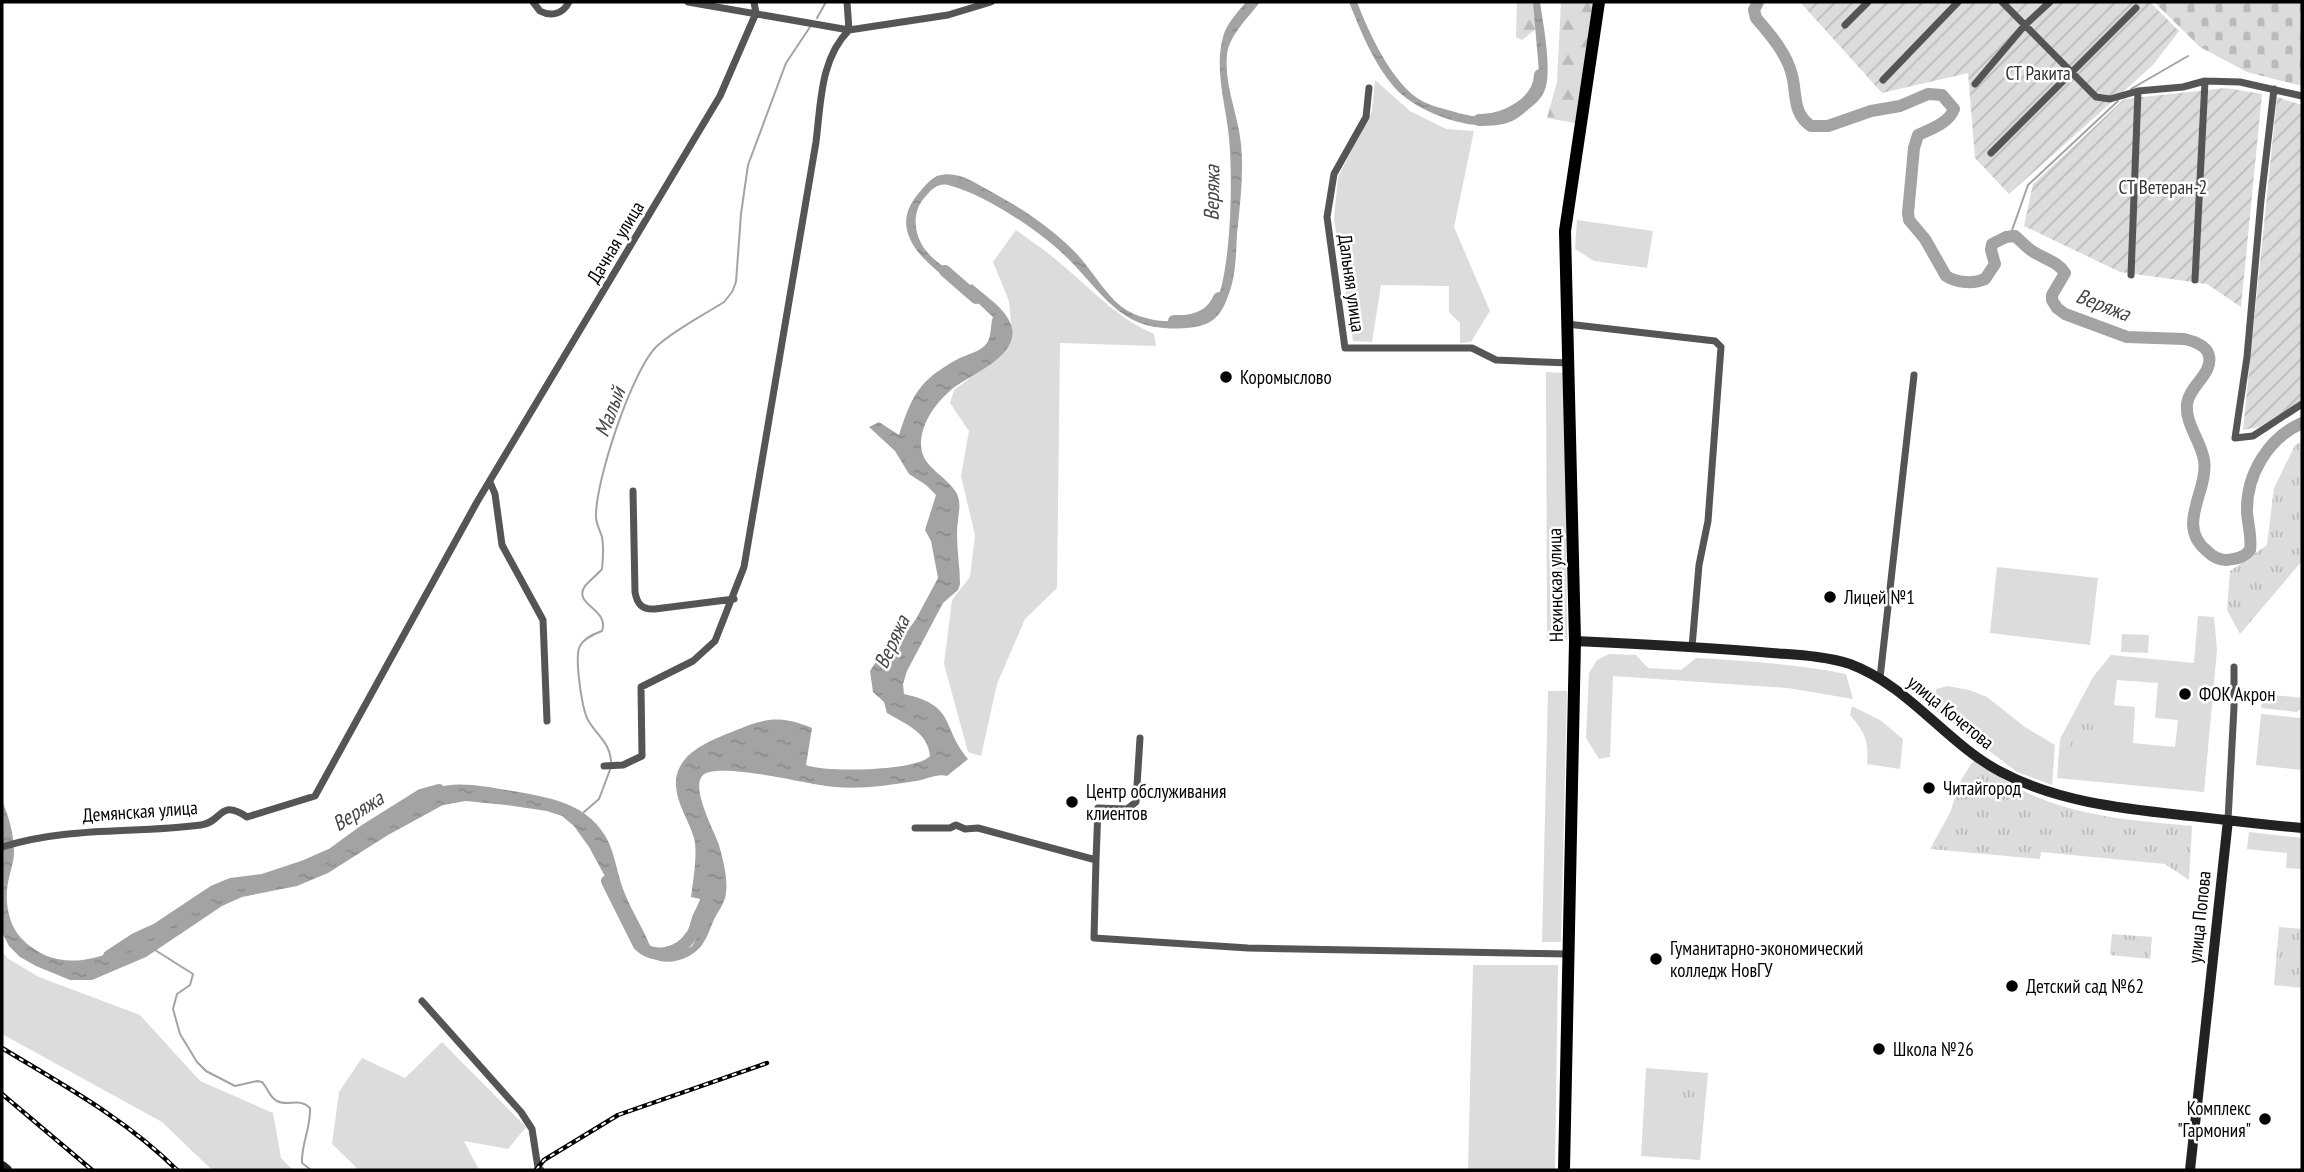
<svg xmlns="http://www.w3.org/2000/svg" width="2304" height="1172" font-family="'PT Sans Narrow',sans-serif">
  <defs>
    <pattern id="forest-firs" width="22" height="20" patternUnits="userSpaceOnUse" patternTransform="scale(1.75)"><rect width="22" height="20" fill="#dcdcdc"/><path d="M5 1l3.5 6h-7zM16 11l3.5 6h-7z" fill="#bbb"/></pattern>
    <pattern id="cemetery-stones" width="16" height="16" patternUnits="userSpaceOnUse" patternTransform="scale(1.75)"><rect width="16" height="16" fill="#dcdcdc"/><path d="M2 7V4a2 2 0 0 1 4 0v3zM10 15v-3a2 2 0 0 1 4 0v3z" fill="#bbb"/></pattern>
    <pattern id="park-tufts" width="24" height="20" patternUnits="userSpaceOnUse" patternTransform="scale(1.75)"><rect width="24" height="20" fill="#dcdcdc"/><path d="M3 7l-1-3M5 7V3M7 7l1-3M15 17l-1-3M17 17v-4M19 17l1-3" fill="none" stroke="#bbb"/></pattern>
    <pattern id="garden-furrows" width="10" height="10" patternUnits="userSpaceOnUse" patternTransform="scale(1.75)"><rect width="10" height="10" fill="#dcdcdc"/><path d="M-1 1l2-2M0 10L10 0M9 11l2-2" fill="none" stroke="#bbb"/></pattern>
    <pattern id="water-ripples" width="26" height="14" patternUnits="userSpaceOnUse" patternTransform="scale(1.75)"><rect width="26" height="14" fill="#a3a3a3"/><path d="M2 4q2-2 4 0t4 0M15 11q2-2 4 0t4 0" fill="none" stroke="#8b8b8b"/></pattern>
  </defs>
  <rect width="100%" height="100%" fill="#fff"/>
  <!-- grass -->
  <path fill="#dcdcdc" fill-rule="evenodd" d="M 1375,80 L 1410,111 L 1446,129 L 1474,131 L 1454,227 L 1490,311 L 1471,342 L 1460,343 L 1460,323 L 1449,312 L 1449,286 L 1381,285 L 1372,342 L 1353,341 L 1334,219 L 1338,177 L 1372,111 Z
    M 1577,220 L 1653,231 L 1647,268 L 1594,261 L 1575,249 Z
    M 1016,230 C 1031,241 1046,251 1060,263 C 1091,289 1117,318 1154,334 L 1156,346 L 1060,343 L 1057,588 L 1025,619 L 997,684 L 981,756 L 968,752 L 944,664 L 952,600 L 970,577 L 975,535 L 961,476 L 969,431 L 950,403 L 954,390 L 1001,355 L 1012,331 L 1009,301 L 993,262 Z
    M 1546,372 L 1565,373 L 1567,639 L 1547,639 Z
    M 1997,567 L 2098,578 L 2090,645 L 1990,633 Z
    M 2198,616 L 2214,617 L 2217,650 L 2204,792 L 2057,778 L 2060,739 L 2093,677 L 2111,655 L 2194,663 ZM 2117,680 L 2158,683 L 2155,718 L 2178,720 L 2175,747 L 2133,743 L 2135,707 L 2114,705 Z
    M 2122,634 L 2149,635 L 2148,653 L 2121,652 Z
    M 1609,654 L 1636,655 L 1648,668 L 1681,670 L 1696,658 C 1747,661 1796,664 1846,674 L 1853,699 L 1788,688 L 1613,676 L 1610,757 L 1599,759 L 1586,738 L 1589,673 L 1597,660 Z
    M 1947,686 L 1969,690 L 1987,697 L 2025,727 L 2055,745 L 2052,785 L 2017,772 L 1934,709 L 1936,689 Z
    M 1548,691 L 1567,691 L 1561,942 L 1542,942 Z
    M 2263,694 L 2302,698 L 2302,708 L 2297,712 L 2261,708 Z
    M 1852,706 L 1880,720 L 1903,739 L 1900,769 L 1867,764 C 1869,740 1865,733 1850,715 Z
    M 2261,714 L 2300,718 L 2302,716 L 2302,770 L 2256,765 Z
    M 2249,832 L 2302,838 L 2302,869 L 2286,868 L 2287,853 L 2247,849 Z
    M 2,951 L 7,958 L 39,977 L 140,1015 L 200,1081 L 273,1113 L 281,1158 L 293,1170 L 212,1170 L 162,1122 L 2,1034 Z
    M 1473,965 L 1558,965 L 1555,1170 L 1468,1170 Z
    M 442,1042 L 526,1127 L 508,1149 L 464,1141 L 479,1170 L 359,1170 L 332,1144 L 339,1092 L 362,1058 L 405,1078 Z
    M 1646,1068 L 1708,1073 L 1700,1160 L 1641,1156 Z"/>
  <!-- forest -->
  <path fill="url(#forest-firs)" d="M 1517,2 L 1534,2 L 1537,28 L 1522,40 L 1516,37 Z
    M 1561,2 L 1593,2 L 1575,123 L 1547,118 L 1557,82 Z"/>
  <!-- cemetery -->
  <path fill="url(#cemetery-stones)" d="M 2154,2 L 2302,2 L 2302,86 L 2247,72 L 2200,47 Z"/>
  <!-- park -->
  <path fill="url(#park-tufts)" d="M 2302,442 L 2302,561 L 2240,634 L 2227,610 L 2230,571 L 2267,545 L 2274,488 L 2295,445 Z
    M 2073,722 L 2093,724 L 2090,753 L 2070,751 Z
    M 1974,760 C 1995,774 2016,789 2039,798 C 2088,818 2140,821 2192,826 L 2189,880 L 2165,864 L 2041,852 L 2040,859 L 1930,849 L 1950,813 L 1961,780 Z
    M 2279,927 L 2302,929 L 2302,988 L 2274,985 Z
    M 2112,934 L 2152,937 L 2150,959 L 2110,955 Z
    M 1684,1082 L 1698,1083 L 1696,1110 L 1682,1108 Z"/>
  <!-- garden -->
  <path fill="url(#garden-furrows)" d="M 1800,2 L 2150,2 L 2179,31 L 2153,65 L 2009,194 L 1975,158 L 1968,73 L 1882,93 Z
    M 2226,88 L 2262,94 L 2241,307 L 2207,284 L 2120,272 L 2024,226 L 2033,184 L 2124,99 Z
    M 2277,97 L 2302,105 L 2302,402 L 2259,427 L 2243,430 Z"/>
  <!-- water -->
  <path fill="url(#water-ripples)" d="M 1246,2 L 1260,2 C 1249,17 1229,35 1227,55 C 1224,85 1238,114 1241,144 C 1244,174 1240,204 1237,234 C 1236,254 1236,277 1228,296 C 1224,308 1218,319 1206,324 C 1192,329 1178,329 1164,328 C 1114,325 1095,282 1061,252 C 1035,228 982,193 948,185 C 938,183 932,189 926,196 C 910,212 914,238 928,253 C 937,264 951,270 961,279 L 954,284 C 926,263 886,232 918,194 C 923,188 930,179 937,176 C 956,170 972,181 988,190 C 1018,206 1046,224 1071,248 C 1088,264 1099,285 1115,301 C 1139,325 1183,326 1211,313 C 1232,283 1233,176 1229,138 C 1226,105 1214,70 1223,37 C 1226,24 1238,12 1246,2 Z
    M 1349,2 L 1357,2 C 1369,33 1392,84 1422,101 C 1433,107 1446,109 1458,113 C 1494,122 1510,118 1537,92 L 1539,72 L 1533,2 L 1540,2 C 1543,23 1553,73 1544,92 C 1541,99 1535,104 1530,108 C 1523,114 1516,120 1507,123 C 1473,133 1417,113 1394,87 C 1373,62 1361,32 1349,2 Z
    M 972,284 C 983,294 999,304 1007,317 C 1031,352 971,374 952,389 C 936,403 922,421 921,443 C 920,468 947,475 957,494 C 961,503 959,511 958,520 C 955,542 960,563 960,584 L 958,590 L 943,603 L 907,671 L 903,684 L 904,694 C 957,706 940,725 968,759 L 947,776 C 938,773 925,780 916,781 C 884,786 851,791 820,785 C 800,782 717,762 703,775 C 690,787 714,831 719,845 C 723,860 728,878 726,893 C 725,904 717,912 713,922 C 707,936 704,948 689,956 C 676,963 662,964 649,957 L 589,847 L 574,826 L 562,816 L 547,811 L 506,805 L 466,801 L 443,805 L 388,835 L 328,873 L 297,886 L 242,897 L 222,906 L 146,957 L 92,980 L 70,980 L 36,966 L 20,957 L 9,946 L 2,932 L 2,801 C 9,817 14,834 14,852 C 14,861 11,869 9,878 C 4,897 7,923 21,938 C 85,1004 177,907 237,881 C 248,876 257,878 268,878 C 283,877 306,870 319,864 C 333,858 346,846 358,837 C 381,820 407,801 434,789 C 456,780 485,787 507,790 C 548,797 590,802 609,843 C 616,859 618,878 625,894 C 633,914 645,931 652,951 L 667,955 L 685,950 L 692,946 L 696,939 L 710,901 L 691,897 C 693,882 698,851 694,838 C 689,821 677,804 676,786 C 674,754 709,741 734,731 C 765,718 780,715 812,728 L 806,765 C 826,773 917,771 930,756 C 928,732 905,724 887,713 L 884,702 L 873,692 L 870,671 L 887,645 L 900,641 L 916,619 L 938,578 L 931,541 L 925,530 L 936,495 L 926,485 L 909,474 L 895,451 L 869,427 L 879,422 L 899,435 C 912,395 919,380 958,359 C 967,354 981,352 987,343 C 992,335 990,325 993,317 L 964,290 Z"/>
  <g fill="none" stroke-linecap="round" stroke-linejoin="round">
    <!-- stream -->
    <path stroke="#a3a3a3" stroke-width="2" d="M 817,18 L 826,2
      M 2131,89 L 2188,56
      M 2010,236 L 2028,185 L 2118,101
      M 611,762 C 610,742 597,736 588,720 C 582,709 574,656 580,646 C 584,638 594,634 602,631 C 610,609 572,605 585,586 C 590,580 597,575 602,569 C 603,559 604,547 602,537 C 600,530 596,524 596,517 C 595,482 632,370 657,346 C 676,329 702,316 724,302 L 732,292 L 736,282 L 741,214 L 748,165 L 786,63 L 810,27
      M 584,812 L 599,799 L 611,767
      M 155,950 L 193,974 L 190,985 L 177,994 L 173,1009 L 180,1034 L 197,1062 L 206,1071 L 235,1086 L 257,1081 L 262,1082 C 268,1088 269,1097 277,1101 C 288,1107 299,1097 310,1108 C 311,1128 301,1144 302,1163 L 311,1170"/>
    <!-- river -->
    <path stroke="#a3a3a3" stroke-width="12" d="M 1758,2 L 1754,10 L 1756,18 C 1770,34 1787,54 1792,75 C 1797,94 1792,113 1811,126 L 1828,126 L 1871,111 L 1900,106 L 1928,94 L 1942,95 L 1954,109 C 1949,123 1931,129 1918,135 L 1914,148 L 1908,213 L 1909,220 L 1925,239 L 1946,276 C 1957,283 1974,284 1985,279 L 1995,264 L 1991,250 L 1992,244 L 2006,237 L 2015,236 C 2021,241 2026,247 2032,251 C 2044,259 2057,261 2065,273 L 2052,295 L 2052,300 L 2057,308 L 2065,314 L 2127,337 L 2184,339 C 2193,341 2207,345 2209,356 C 2213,374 2189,386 2187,404 C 2185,424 2201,441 2204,460 C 2209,491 2175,525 2207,551 C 2212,556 2218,560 2226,560 C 2235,559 2244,558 2250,550 C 2252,538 2248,525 2247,512 C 2246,475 2268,438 2302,423
      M 1479,120 C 1504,121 1539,103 1540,75
      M 945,271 L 976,298
      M 1174,321 C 1193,322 1211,317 1219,298
      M 607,881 L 639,945 C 654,960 679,954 691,936 C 696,930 696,922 699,916 C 704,905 710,896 710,884
      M 109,956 L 135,939 L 157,929 L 214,891 L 231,884 L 263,880 L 305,866 L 332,854 L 365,830 L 421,795 L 439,790"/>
    <!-- street -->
    <path stroke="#555" stroke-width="7" d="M 533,2 L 540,11 C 551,17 563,14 569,2
      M 688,2 L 849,30 L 948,15 L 991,2
      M 2002,2 L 2096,97 L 2110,99 L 2138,91 L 2183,87 L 2205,81 L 2240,82 L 2302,96
      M 1845,25 L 1868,2
      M 1883,80 L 1958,2
      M 1975,84 L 2025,25 L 2050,2
      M 1369,88 L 1366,117 L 1334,174 L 1327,217 L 1345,348 L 1472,348 L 1496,360 L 1569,363
      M 2274,89 L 2261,200 L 2247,357 L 2235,438 L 2253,436 L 2302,404
      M 1991,153 L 2136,8
      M 2131,275 L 2138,91
      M 2195,280 L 2205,81
      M 1567,324 L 1715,341 L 1721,347 L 1708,521 L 1699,565 L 1692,647
      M 490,482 L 495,494 L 502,545 L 543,620 L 547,721
      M 633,491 L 635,592 C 637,604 642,610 655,609 L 734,599
      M 1880,678 L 1914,375
      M 604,766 L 623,765 L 642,756 L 641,687 L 693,661 L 715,641 L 744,567 L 816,142 C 821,103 820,59 849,30 L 847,2
      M 2228,820 L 2234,707 L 2234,667
      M 915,828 L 950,828 L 956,825 L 965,829 L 978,828 L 1096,860 L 1094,938 L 1248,948 L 1569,954
      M 2,847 C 71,826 132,834 201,825 C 223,822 219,798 247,817 L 315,796 L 477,502 L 720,96 L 756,13 L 754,2
      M 1096,860 L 1098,808 L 1127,809 L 1136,802 L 1140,738
      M 422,1001 L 521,1112 L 532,1129 L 538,1168 L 541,1170"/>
    <!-- secondary -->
    <path stroke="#222" stroke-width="10" d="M 1575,641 C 1641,644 1706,647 1772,653 C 1797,655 1826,656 1850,664 C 1909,686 1946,743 2001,772 C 2059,803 2127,809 2191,816 C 2228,820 2265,825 2302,828
      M 2,1166 L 7,1170
      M 2190,1170 L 2228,820"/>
    <!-- primary -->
    <path stroke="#000" stroke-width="12" d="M 1564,1170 L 1575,641 L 1565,231 L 1599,2"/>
    <defs>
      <path id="rail" d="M 2,1048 C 63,1085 126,1119 177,1170
        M 2,1094 L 92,1170
        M 536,1170 L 544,1160 L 618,1115 L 767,1063"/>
    </defs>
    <!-- rail casing -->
    <use href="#rail" stroke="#000" stroke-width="4.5"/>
    <!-- rail -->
    <use href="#rail" stroke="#fff" stroke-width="2" stroke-dasharray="5" stroke-linecap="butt"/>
  </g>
  <!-- markers -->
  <g fill="#000" stroke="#fff" stroke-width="2.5">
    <circle cx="1226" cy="377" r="7"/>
    <circle cx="1830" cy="597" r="7"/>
    <circle cx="2185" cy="694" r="7"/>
    <circle cx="1929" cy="788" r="7"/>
    <circle cx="1072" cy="802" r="7"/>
    <circle cx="1656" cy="959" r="7"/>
    <circle cx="2012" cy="986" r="7"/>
    <circle cx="1879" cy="1049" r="7"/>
    <circle cx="2265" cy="1119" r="7"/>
  </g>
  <g text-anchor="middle" stroke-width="5" stroke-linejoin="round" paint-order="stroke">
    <!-- park labels -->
    <g font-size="19" fill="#333" stroke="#fff">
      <text x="2038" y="80">СТ Ракита</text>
      <text x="2163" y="194">СТ Ветеран-2</text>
    </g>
    <!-- street labels -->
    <g font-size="19" fill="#000" stroke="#fff">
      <text transform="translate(615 242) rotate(-59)" y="7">Дачная улица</text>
      <text transform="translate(1352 283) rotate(82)" y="7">Дальняя улица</text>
      <text transform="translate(1555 585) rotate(-91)" y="7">Нехинская улица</text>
      <text transform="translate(1951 712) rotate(39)" y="7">улица Кочетова</text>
      <text transform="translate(140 811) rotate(-4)" y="7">Демянская улица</text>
      <text transform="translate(2199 917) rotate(-84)" y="7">улица Попова</text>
    </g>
    <!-- poi labels -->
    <g font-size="19" fill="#000" stroke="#fff" text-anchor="start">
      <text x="1240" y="384">Коромыслово</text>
      <text x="1844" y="604">Лицей №1</text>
      <text x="2199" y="701">ФОК Акрон</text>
      <text x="1943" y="795">Читайгород</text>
      <text x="1086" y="798">Центр обслуживания<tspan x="1086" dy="22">клиентов</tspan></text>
      <text x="1670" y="955">Гуманитарно-экономический<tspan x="1670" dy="22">колледж НовГУ</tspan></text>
      <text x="2026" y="993">Детский сад №62</text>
      <text x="1893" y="1056">Школа №26</text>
      <text x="2251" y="1115" text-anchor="end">Комплекс<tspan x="2251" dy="22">"Гармония"</tspan></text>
    </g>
    <!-- water labels -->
    <g font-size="21" font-style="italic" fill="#444" stroke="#fff">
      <text transform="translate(1212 193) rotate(-89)" y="7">Веряжа</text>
      <text transform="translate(2103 305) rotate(21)" y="7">Веряжа</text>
      <text transform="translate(610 412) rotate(-69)" y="7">Малый</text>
      <text transform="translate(892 642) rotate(-65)" y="7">Веряжа</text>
      <text transform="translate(358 811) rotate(-32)" y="7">Веряжа</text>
    </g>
  </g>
  <!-- border -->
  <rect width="2304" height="1172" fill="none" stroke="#000000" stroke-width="7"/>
</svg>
